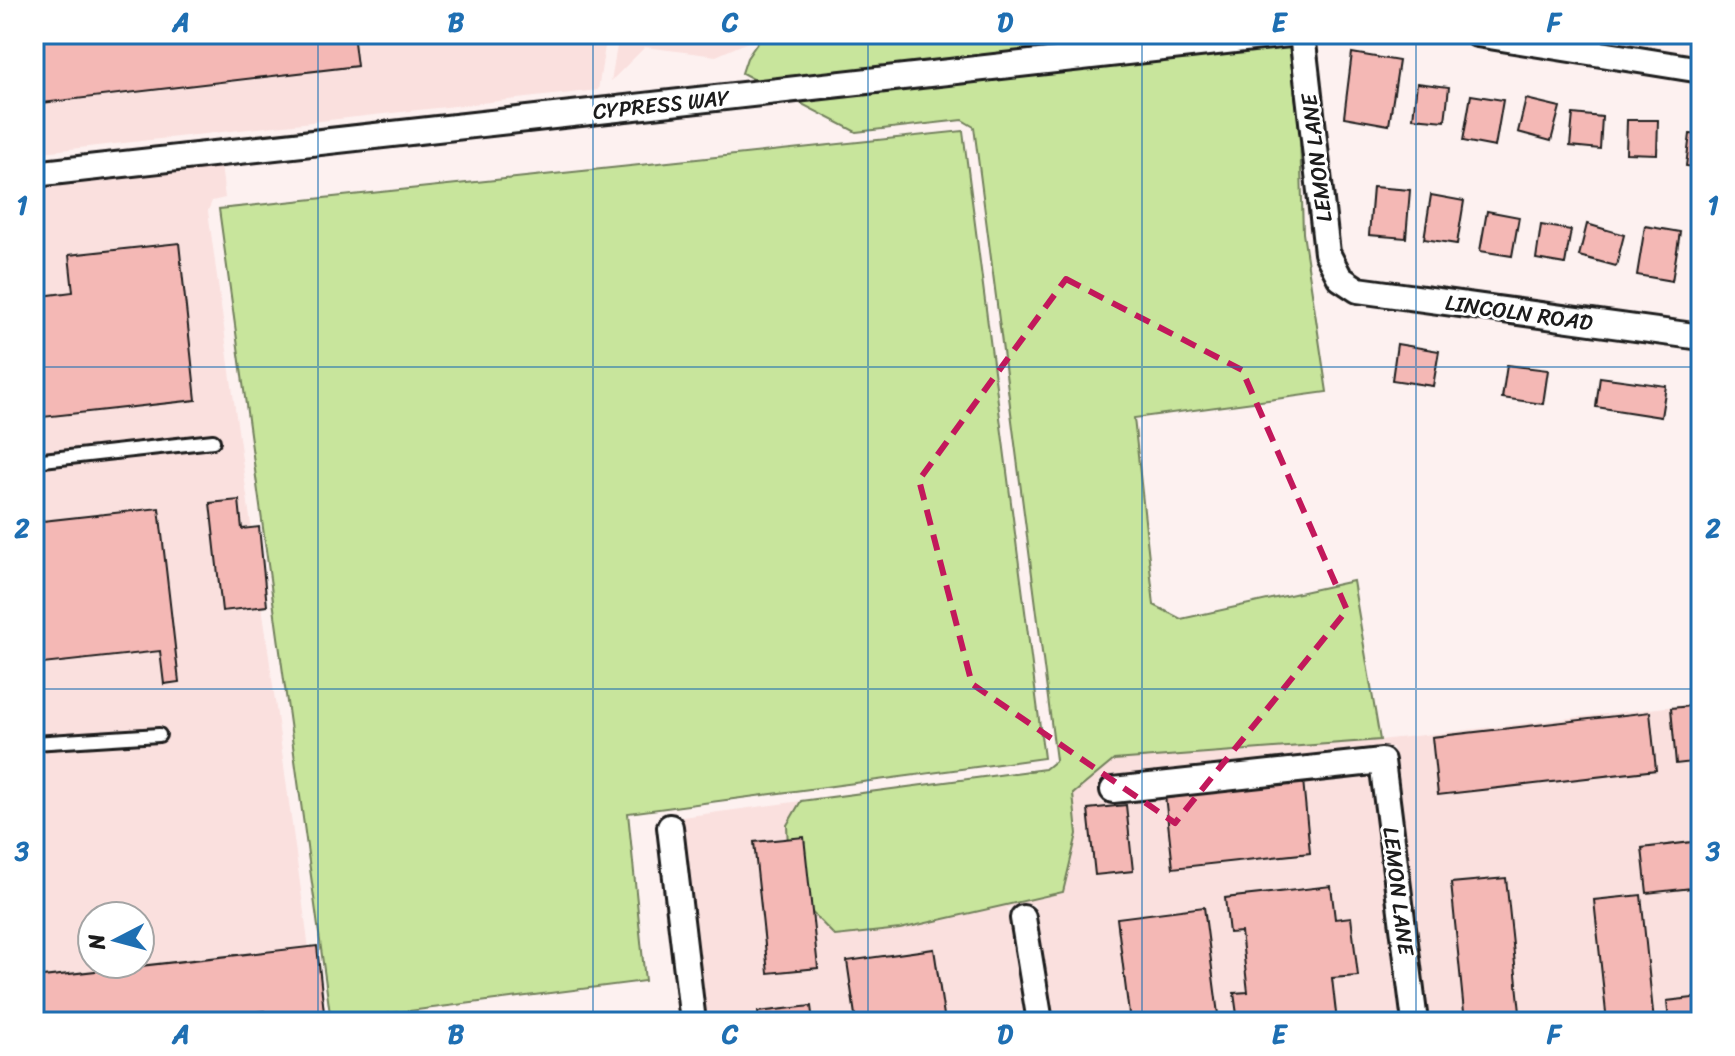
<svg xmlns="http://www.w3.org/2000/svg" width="1735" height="1056" font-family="Sriracha,sans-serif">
  <rect width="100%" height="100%" fill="#fdf1f0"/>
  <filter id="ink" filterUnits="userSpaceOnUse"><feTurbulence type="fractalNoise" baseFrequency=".0125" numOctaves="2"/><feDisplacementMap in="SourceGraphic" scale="16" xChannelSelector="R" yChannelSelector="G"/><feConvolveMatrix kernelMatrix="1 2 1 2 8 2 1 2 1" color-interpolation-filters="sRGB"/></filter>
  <g filter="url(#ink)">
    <!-- built -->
    <path fill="#fae0de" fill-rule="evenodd" d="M 34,34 L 607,34 L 598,90 L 34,153 Z
      M 619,34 L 776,34 L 762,36 L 716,56 L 645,47 L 611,81 Z
      M 221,165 L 225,198 L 212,201 L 208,211 L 319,1022 L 34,1022 L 34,186 ZM 92,916 L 140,916 L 140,964 L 92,964 Z
      M 1701,703 L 1701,1022 L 1429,1022 L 1393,747 L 1098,780 L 1101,803 L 1370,774 L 1400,1022 L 1054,1022 L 1034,904 L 1007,908 L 1024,1022 L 707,1022 L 682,817 L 801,801 L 787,825 L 835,936 L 900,929 L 1063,892 L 1077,834 L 1073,794 L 1114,760 L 1380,740 Z"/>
    <!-- green -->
    <path fill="#c8e59c" stroke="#72805c" stroke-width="2" d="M 776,34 L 1179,34 L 757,81 L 742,73 L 747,58 L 762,36 Z
      M 1289,46 L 1300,135 L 1303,233 L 1327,392 L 1134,418 L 1154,605 L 1181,619 L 1353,581 L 1380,740 L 1114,760 L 1073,794 L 1077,834 L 1063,892 L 900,929 L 835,936 L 790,890 L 787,825 L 801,801 L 1045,769 L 1056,760 L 974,127 L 962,120 L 856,132 L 796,101 Z
      M 963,131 L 1044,758 L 628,813 L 645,981 L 331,1021 L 219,209 Z"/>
    <!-- building -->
    <path fill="#f4b8b5" stroke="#1c1c1c" stroke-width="2" d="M 34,34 L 353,34 L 357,66 L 34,104 Z
      M 1352,53 L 1399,61 L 1389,125 L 1344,117 Z
      M 1417,83 L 1449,87 L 1445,121 L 1413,118 Z
      M 1471,95 L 1503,100 L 1495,147 L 1463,141 Z
      M 1526,99 L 1560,107 L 1551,141 L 1518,132 Z
      M 1573,114 L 1602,117 L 1600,149 L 1570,146 Z
      M 1627,120 L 1658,120 L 1657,154 L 1626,153 Z
      M 1690,134 L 1701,135 L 1701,168 L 1686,166 Z
      M 1373,187 L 1410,190 L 1406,238 L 1369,235 Z
      M 1431,195 L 1464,201 L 1457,244 L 1424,239 Z
      M 1487,211 L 1519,217 L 1512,256 L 1480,251 Z
      M 1587,224 L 1624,235 L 1616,266 L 1579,256 Z
      M 1541,225 L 1571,230 L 1565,264 L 1536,259 Z
      M 1645,226 L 1680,232 L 1672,281 L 1637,275 Z
      M 179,243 L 196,400 L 34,418 L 34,297 L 73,292 L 69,255 Z
      M 1699,244 L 1701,244 L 1701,281 L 1694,279 Z
      M 1397,344 L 1439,351 L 1433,386 L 1392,380 Z
      M 1507,365 L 1548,370 L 1543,404 L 1502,398 Z
      M 1600,377 L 1666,386 L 1661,417 L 1596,407 Z
      M 239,500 L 242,529 L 259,527 L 267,606 L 222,611 L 210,503 Z
      M 159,508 L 179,682 L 164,684 L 160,651 L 34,665 L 34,522 Z
      M 1701,705 L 1701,761 L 1676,764 L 1671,708 Z
      M 1650,712 L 1656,770 L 1438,795 L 1432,737 Z
      M 1303,780 L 1310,853 L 1173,868 L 1165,795 Z
      M 1126,805 L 1133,871 L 1095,875 L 1088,809 Z
      M 804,837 L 818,968 L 768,973 L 754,842 Z
      M 1701,841 L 1701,887 L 1647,893 L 1642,848 Z
      M 1506,878 L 1521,1022 L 1465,1022 L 1451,883 Z
      M 1331,886 L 1335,919 L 1351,917 L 1358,976 L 1332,978 L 1337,1022 L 1238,1022 L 1234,993 L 1248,992 L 1241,932 L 1229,933 L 1225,898 Z
      M 1641,895 L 1654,1022 L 1607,1022 L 1594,900 Z
      M 1204,907 L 1219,1022 L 1130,1022 L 1117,918 Z
      M 317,946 L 325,1022 L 266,1022 L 264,1011 L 169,1022 L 35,1022 L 34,978 Z
      M 934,949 L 945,1022 L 856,1022 L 847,961 Z
      M 1701,997 L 1701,1022 L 1669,1022 L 1667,1001 Z
      M 811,1006 L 813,1022 L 759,1022 L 758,1012 Z"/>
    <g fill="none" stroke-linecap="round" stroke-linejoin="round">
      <defs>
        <path id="lane" d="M 34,461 L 213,441
          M 34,743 L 159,735"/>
        <path id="street" d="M 1302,34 L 1327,253 L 1340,278 L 1358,290 L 1701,337
          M 1477,34 L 1701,70
          M 34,174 L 1289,34
          M 1113,790 L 1382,761 L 1415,1022
          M 670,827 L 693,1022
          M 1023,918 L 1040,1022"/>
      </defs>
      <!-- lane casing -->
      <use href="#lane" stroke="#1c1c1c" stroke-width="18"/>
      <!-- street casing -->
      <use href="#street" stroke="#1c1c1c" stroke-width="30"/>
      <!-- lane -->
      <use href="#lane" stroke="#fff" stroke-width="12"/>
      <!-- street -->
      <use href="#street" stroke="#fff" stroke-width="24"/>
    </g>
  </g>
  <!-- marked area -->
  <path fill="none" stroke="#c2185b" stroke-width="6" stroke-dasharray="16 10" stroke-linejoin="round" d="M 1066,279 L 1242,370 L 1347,610 L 1175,823 L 972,684 L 919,480 Z"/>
  <!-- grid -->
  <path fill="none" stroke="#1f6fb2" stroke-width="2" stroke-opacity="0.55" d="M 318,34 L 318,1022M 593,34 L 593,1022M 868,34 L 868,1022M 1142,34 L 1142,1022M 1416,34 L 1416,1022M 34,367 L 1701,367M 34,689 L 1701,689"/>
  <g text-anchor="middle" stroke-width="6" stroke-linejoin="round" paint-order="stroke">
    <!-- street labels -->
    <g font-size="22" fill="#1c1c1c" stroke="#fff">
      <text transform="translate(661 104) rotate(-6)" y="8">CYPRESS WAY</text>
      <text transform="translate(1316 158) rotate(-97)" y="8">LEMON LANE</text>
      <text transform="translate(1519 312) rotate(8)" y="8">LINCOLN ROAD</text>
      <text transform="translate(1399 891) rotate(83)" y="8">LEMON LANE</text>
    </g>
  </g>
  <!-- margin -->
  <rect width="1735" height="1056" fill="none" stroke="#fff" stroke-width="88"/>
  <!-- north arrow -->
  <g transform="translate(116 940) rotate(264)"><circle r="38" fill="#ffffff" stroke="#a4a4a4" stroke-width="2"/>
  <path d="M0-6L14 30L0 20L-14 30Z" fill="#1f6fb2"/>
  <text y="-12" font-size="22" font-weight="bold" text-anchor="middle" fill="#1c1c1c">N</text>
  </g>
  <rect x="44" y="44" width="1647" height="968" fill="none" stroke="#1f6fb2" stroke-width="3"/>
  <g font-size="26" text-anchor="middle" font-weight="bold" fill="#1f6fb2">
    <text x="181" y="31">A</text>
    <text x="456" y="31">B</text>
    <text x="730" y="31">C</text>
    <text x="1005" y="31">D</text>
    <text x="1279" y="31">E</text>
    <text x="1554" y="31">F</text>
    <text x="22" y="214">1</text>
    <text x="1713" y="214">1</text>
    <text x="22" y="537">2</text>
    <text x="1713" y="537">2</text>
    <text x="22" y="860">3</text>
    <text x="1713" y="860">3</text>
    <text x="181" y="1043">A</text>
    <text x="456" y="1043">B</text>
    <text x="730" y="1043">C</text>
    <text x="1005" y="1043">D</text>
    <text x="1279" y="1043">E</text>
    <text x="1554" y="1043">F</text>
  </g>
</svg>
